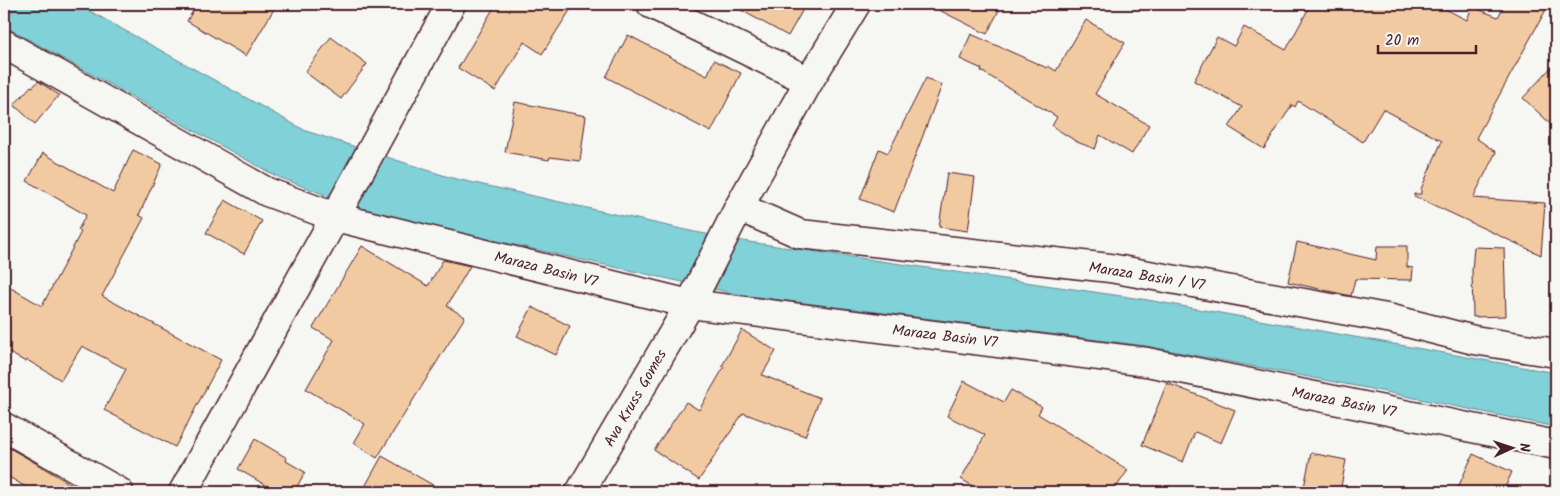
<svg xmlns="http://www.w3.org/2000/svg" width="1560" height="496" font-family="Kalam,sans-serif">
  <rect width="100%" height="100%" fill="#f6f6f2"/>
  <filter id="ink" filterUnits="userSpaceOnUse"><feTurbulence type="fractalNoise" baseFrequency=".02" numOctaves="2"/><feDisplacementMap in="SourceGraphic" scale="10" xChannelSelector="R" yChannelSelector="G"/><feConvolveMatrix kernelMatrix="1 2 1 2 8 2 1 2 1" color-interpolation-filters="sRGB"/></filter>
  <g filter="url(#ink)">
    <!-- water -->
    <path fill="#80d1d8" stroke="#6a8a93" d="M 4,4 L 77,4 L 306,131 L 452,178 L 695,232 L 749,242 L 1142,299 L 1556,373 L 1556,427 L 1366,388 L 1146,346 L 741,295 L 375,214 L 276,176 L 4,26 Z"/>
    <!-- building -->
    <path fill="#f2caa2" stroke="#4a1f2b" d="M 197,4 L 277,4 L 246,56 L 187,21 Z
      M 496,4 L 574,4 L 542,54 L 524,42 L 495,91 L 458,68 Z
      M 730,4 L 806,4 L 788,36 Z
      M 927,4 L 1002,4 L 987,34 Z
      M 1311,4 L 1435,4 L 1467,20 L 1472,7 L 1498,17 L 1505,4 L 1549,4 L 1476,138 L 1496,152 L 1473,198 L 1545,203 L 1541,255 L 1414,196 L 1414,194 L 1421,194 L 1421,189 L 1442,141 L 1383,109 L 1363,142 L 1298,101 L 1295,107 L 1292,105 L 1264,149 L 1229,127 L 1242,107 L 1194,81 L 1217,37 L 1234,46 L 1244,27 L 1286,50 Z
      M 1086,20 L 1125,43 L 1095,94 L 1149,125 L 1132,154 L 1100,135 L 1095,149 L 1077,142 L 1052,126 L 1057,117 L 981,71 L 982,69 L 960,59 L 971,34 L 1047,68 L 1048,66 L 1056,71 Z
      M 628,35 L 707,76 L 714,60 L 741,73 L 711,132 L 606,77 Z
      M 331,37 L 367,64 L 341,99 L 305,72 Z
      M 1556,62 L 1556,129 L 1523,98 Z
      M 926,78 L 942,85 L 894,212 L 860,199 L 879,149 L 888,153 Z
      M 38,81 L 59,95 L 35,124 L 14,105 L 31,86 L 33,87 Z
      M 515,102 L 586,116 L 580,161 L 550,157 L 549,160 L 505,152 Z
      M 133,150 L 162,164 L 139,215 L 144,218 L 102,296 L 221,360 L 175,447 L 104,410 L 126,369 L 82,346 L 61,380 L 27,360 L 26,362 L 4,350 L 4,284 L 42,306 L 81,232 L 78,230 L 86,215 L 27,181 L 43,153 L 113,193 Z
      M 947,173 L 975,177 L 968,231 L 939,227 Z
      M 225,200 L 262,221 L 244,254 L 206,233 Z
      M 1297,242 L 1376,260 L 1377,246 L 1407,246 L 1407,267 L 1413,268 L 1412,280 L 1355,279 L 1351,296 L 1288,282 Z
      M 362,246 L 428,286 L 443,260 L 470,266 L 447,306 L 465,317 L 377,458 L 354,443 L 365,424 L 306,389 L 334,340 L 313,328 Z
      M 1474,247 L 1504,248 L 1506,316 L 1473,317 L 1472,271 Z
      M 532,307 L 570,326 L 556,355 L 517,336 Z
      M 742,330 L 776,351 L 762,375 L 820,398 L 805,436 L 743,413 L 699,480 L 654,450 L 686,402 L 699,410 L 724,367 L 722,366 Z
      M 964,381 L 1004,402 L 1011,390 L 1042,407 L 1038,414 L 1128,470 L 1113,492 L 983,492 L 961,479 L 985,435 L 947,416 Z
      M 1167,383 L 1235,410 L 1221,443 L 1195,432 L 1183,462 L 1142,445 Z
      M 255,439 L 287,458 L 286,461 L 305,472 L 294,492 L 277,492 L 238,469 Z
      M 4,445 L 27,458 L 84,492 L 34,492 L 4,474 Z
      M 1311,453 L 1346,460 L 1340,492 L 1304,487 Z
      M 1473,454 L 1512,472 L 1503,492 L 1456,492 Z
      M 382,456 L 445,492 L 362,492 Z"/>
    <g fill="none" stroke-linecap="round" stroke-linejoin="round">
      <defs>
        <path id="street" d="M 651,4 L 809,81
          M 4,44 L 267,192 L 335,217 L 690,304 L 1147,362 L 1556,445
          M 739,207 L 800,234 L 1110,268 L 1392,319 L 1474,340 L 1556,353
          M 183,492 L 335,217 L 451,4"/>
        <path id="secondary" d="M 4,427 L 119,492
          M 580,492 L 690,304 L 739,207 L 809,81 L 856,4"/>
      </defs>
      <!-- street casing -->
      <use href="#street" stroke="#4a1f2b" stroke-width="31"/>
      <!-- secondary casing -->
      <use href="#secondary" stroke="#4a1f2b" stroke-width="31"/>
      <!-- street -->
      <use href="#street" stroke="#f6f6f2" stroke-width="28"/>
      <!-- secondary -->
      <use href="#secondary" stroke="#f6f6f2" stroke-width="28"/>
    </g>
  </g>
  <g text-anchor="middle" stroke-width="4.5" stroke-linejoin="round" paint-order="stroke">
    <!-- street labels -->
    <g font-size="15" fill="#4a1f2b" stroke="#f6f6f2">
      <text transform="translate(546 269) rotate(14)" y="5">Maraza Basin V7</text>
      <text transform="translate(1147 276) rotate(9)" y="5">Maraza Basin / V7</text>
      <text transform="translate(945 336) rotate(7)" y="5">Maraza Basin V7</text>
      <text transform="translate(635 398) rotate(-60)" y="5">Ava Kruss Gomes</text>
      <text transform="translate(1344 402) rotate(11)" y="5">Maraza Basin V7</text>
    </g>
  </g>
  <!-- margin -->
  <rect width="1560" height="496" fill="none" stroke="#f6f6f2" stroke-width="20"/>
  <rect x="10" y="10" width="1540" height="476" fill="none" stroke="#4a1f2b" stroke-width="2" filter="url(#ink)"/>
  <!-- north arrow -->
  <g transform="translate(1512 448) rotate(87)" stroke="#f6f6f2" stroke-width="4" paint-order="stroke">
  <path d="M0-4L9 19L0 12L-9 19Z" fill="#4a1f2b"/>
  <text y="-8" font-size="14" font-weight="bold" text-anchor="middle" fill="#4a1f2b">N</text>
  </g>
  <!-- scale -->
  <path d="M1378 45v8h98v-8" fill="none" stroke="#4a1f2b" stroke-width="2.5"/>
  <text x="1385" y="45" font-size="15" fill="#4a1f2b" stroke="#f6f6f2" stroke-width="4" paint-order="stroke">20 m</text>
</svg>
